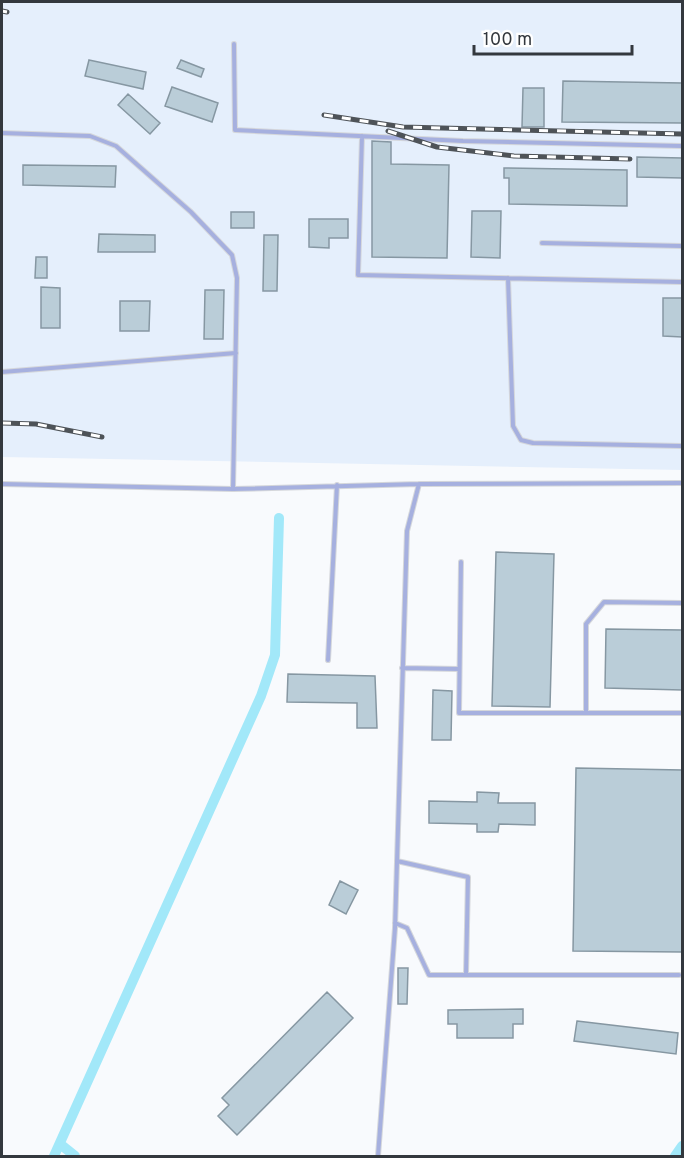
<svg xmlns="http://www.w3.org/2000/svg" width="684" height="1158" font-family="Overpass,sans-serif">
  <rect width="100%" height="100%" fill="#f8fafd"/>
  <!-- built -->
  <path fill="#e5effc" d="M 2,2 L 682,2 L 682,470 L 2,457 Z"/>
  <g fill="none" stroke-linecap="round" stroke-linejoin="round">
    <!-- canal -->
    <path stroke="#a2e8f9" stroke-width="10" d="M 60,1144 L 75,1156
      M 54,1156 L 261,696 L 275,655 L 279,518
      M 675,1156 L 682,1146"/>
  </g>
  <!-- building -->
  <path fill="#bacdd8" stroke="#8697a2" stroke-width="1.5" d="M 89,60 L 146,72 L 143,89 L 85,76 Z
    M 181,60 L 204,69 L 201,77 L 177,68 Z
    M 563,81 L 682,83 L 682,123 L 562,122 Z
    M 172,87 L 218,103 L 212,122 L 165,106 Z
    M 523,88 L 544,88 L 544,127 L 522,127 Z
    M 128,94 L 160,123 L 150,134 L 118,105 Z
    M 372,141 L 391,142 L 391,164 L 449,165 L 447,258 L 372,257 Z
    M 637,157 L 682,158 L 682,178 L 637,177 Z
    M 23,165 L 116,166 L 115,187 L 23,185 Z
    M 504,168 L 627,170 L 627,206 L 509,204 L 509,178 L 504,178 Z
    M 472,211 L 501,211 L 500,258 L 471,257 Z
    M 231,212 L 254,212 L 254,228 L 231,228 Z
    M 309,219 L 348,219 L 348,238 L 329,238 L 329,248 L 309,247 Z
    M 99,234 L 155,235 L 155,252 L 98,252 Z
    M 264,235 L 278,235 L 277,291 L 263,291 Z
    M 36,257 L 47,257 L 47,278 L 35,278 Z
    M 41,287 L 60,288 L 60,328 L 41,328 Z
    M 205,290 L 224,290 L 223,339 L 204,339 Z
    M 663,298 L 682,298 L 682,337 L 663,336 Z
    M 120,301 L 150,301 L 149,331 L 120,331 Z
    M 496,552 L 554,554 L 550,707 L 492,706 Z
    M 606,629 L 682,630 L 682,690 L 605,688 Z
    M 288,674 L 375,676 L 377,728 L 357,728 L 357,703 L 287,702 Z
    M 433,690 L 452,691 L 451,740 L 432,740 Z
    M 576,768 L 682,770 L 682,952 L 573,951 Z
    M 477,792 L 499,793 L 498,803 L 535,803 L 535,825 L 499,824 L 498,832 L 477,832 L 477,824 L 429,823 L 429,801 L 477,802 Z
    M 340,881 L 358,890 L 346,914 L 329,905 Z
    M 398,968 L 408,968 L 407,1004 L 398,1004 Z
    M 327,992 L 353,1018 L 237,1135 L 218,1116 L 229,1105 L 222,1098 Z
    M 523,1009 L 523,1024 L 513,1024 L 513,1038 L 457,1038 L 457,1024 L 448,1024 L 448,1010 Z
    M 577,1021 L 678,1033 L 676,1054 L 574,1041 Z"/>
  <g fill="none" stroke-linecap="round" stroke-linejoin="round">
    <defs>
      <path id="lane" d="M 234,44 L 235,130 L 463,141 L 682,146
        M 2,133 L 90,136 L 116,146 L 191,212 L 232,255 L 237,278 L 233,489
        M 362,136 L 358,275 L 682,282
        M 542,243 L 682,246
        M 508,278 L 513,426 L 521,440 L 533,443 L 682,446
        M 2,372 L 236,353
        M 2,484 L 233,489 L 419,484 L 682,483
        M 461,562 L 459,713 L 682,713
        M 328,660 L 337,485
        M 402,668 L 459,669
        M 586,713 L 586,624 L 604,602 L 682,603
        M 397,861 L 468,877 L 466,975
        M 395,923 L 407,928 L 429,975 L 679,975
        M 378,1156 L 395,928 L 407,531 L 419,484"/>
    </defs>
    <!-- lane casing -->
    <use href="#lane" stroke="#d5d7db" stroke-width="6"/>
    <!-- lane -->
    <use href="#lane" stroke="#a6b0df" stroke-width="4"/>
    <defs>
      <path id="rail" d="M 2,11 L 7,12
        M 324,115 L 403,127 L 682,134
        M 388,131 L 437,147 L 514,156 L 630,159
        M 2,423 L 36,424 L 102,437"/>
    </defs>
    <!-- rail casing -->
    <use href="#rail" stroke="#4e5358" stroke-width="5"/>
    <!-- rail -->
    <use href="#rail" stroke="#fff" stroke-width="3" stroke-dasharray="9" stroke-linecap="butt"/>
  </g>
  <!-- border -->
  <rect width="684" height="1158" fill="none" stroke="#33383e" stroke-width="6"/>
  <!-- scale -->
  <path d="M474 45v9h158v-9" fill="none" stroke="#33383e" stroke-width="3"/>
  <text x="483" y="45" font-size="18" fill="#33383e" stroke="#ffffff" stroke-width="4.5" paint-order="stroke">100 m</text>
</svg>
